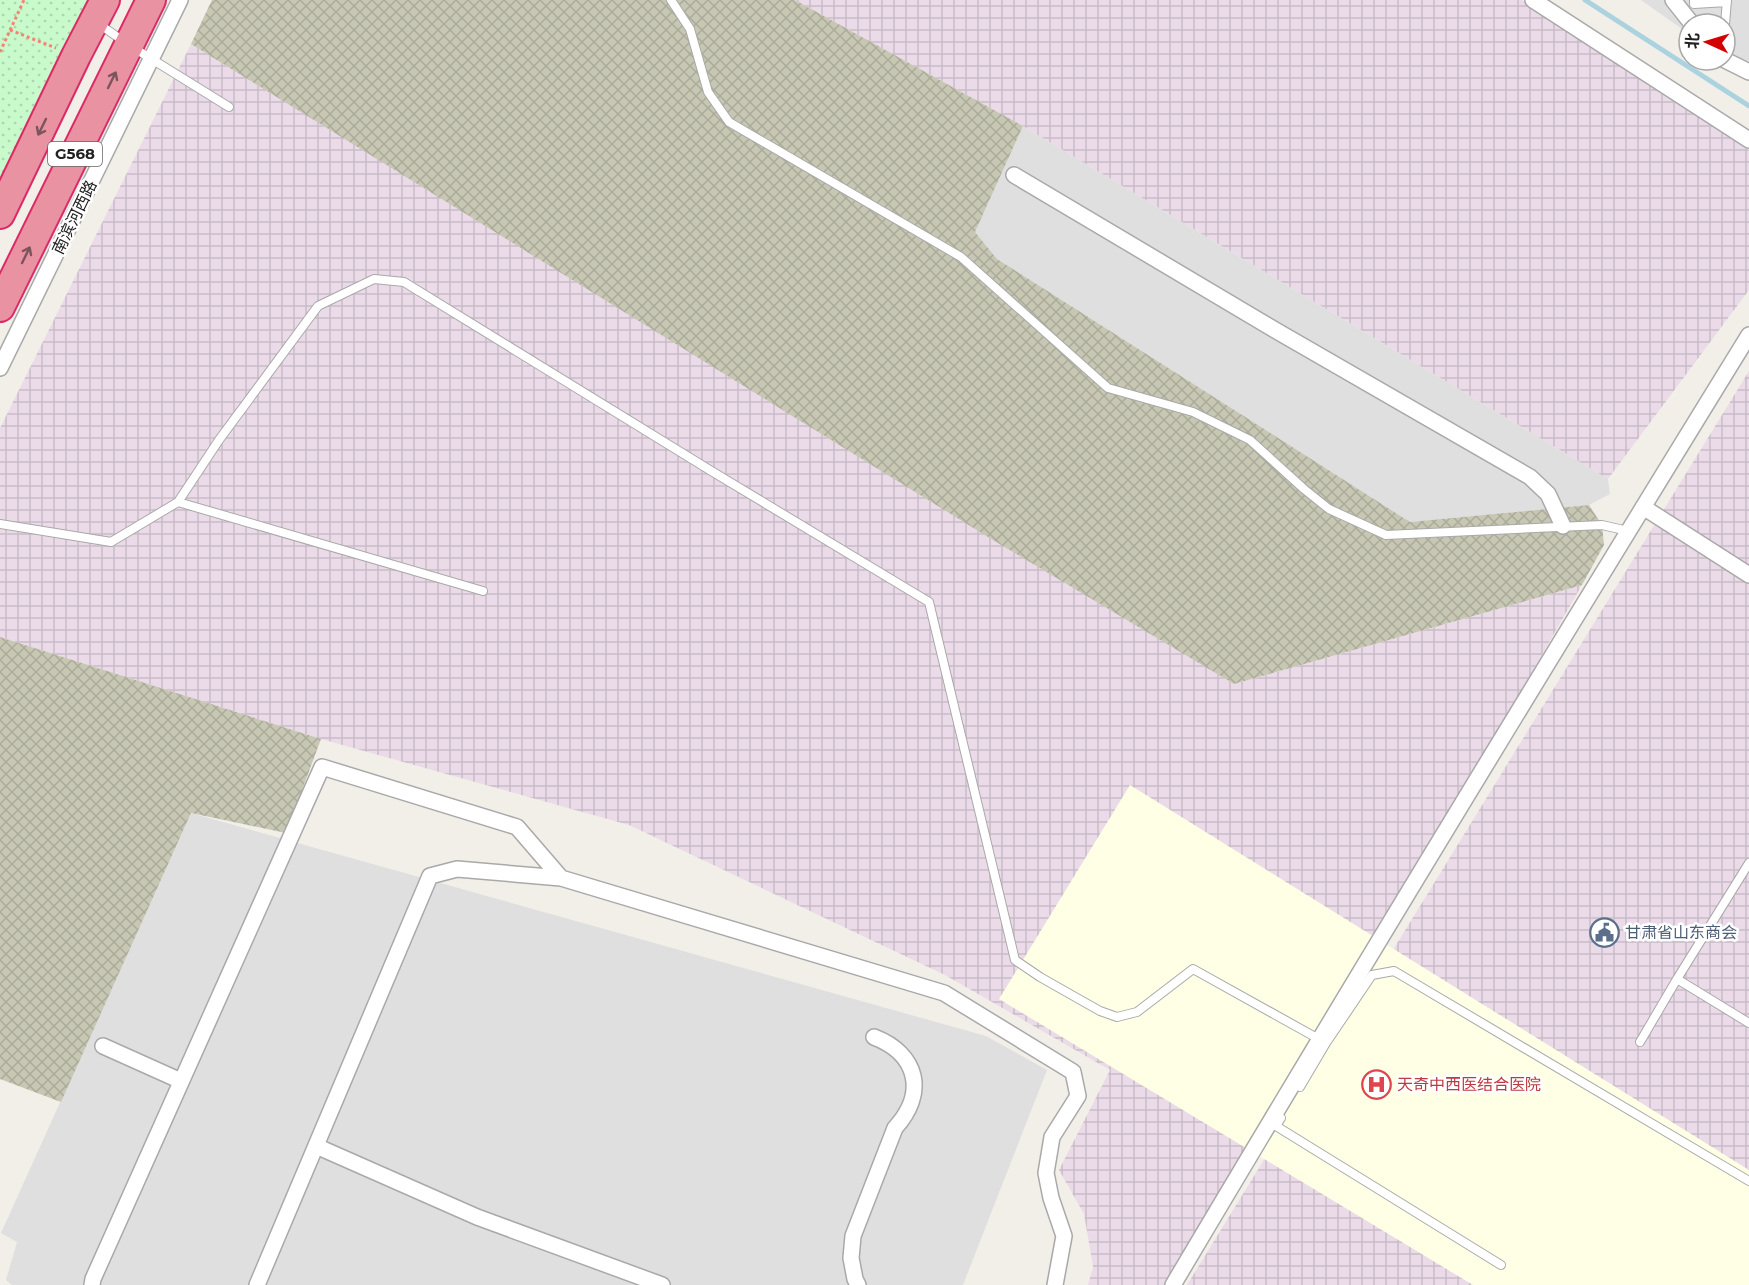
<svg xmlns="http://www.w3.org/2000/svg" width="1749" height="1285" font-family="Montserrat,'Noto Sans SC',sans-serif">
  <defs>
    <pattern id="industrial-grid" width="8" height="8" patternUnits="userSpaceOnUse" patternTransform="scale(1.5)"><rect width="8" height="8" fill="#ebdbe8"/><path d="M0 4h8M4 0v8" fill="none" stroke="#c9bcc7"/></pattern>
    <pattern id="construction-cross-hatch" width="8" height="8" patternUnits="userSpaceOnUse" patternTransform="scale(1.5)"><rect width="8" height="8" fill="#c7c7b4"/><path d="M0 0l8 8M0 8l8-8" fill="none" stroke="#abab9a"/></pattern>
    <pattern id="park-dots" width="8" height="8" patternUnits="userSpaceOnUse" patternTransform="scale(1.5)"><rect width="8" height="8" fill="#c8facc"/><path d="M2 2h.1M6 6h.1" fill="none" stroke="#acd6af" stroke-width="1.8" stroke-linecap="round"/></pattern>
  </defs>
  <rect width="100%" height="100%" fill="#f2efe9"/>
  <!-- residential -->
  <path fill="#e0dfdf" d="M 1641,0 L 1749,0 L 1749,78 L 1725,60 L 1725,24 L 1689,24 L 1689,34 Z
    M 1023,126 L 1608,479 L 1610,494 L 1589,505 L 1410,522 L 997,259 L 975,232 Z
    M 191,813 L 986,1036 L 1047,1070 L 963,1285 L 12,1285 L 6,1280 L 17,1242 L 1,1233 Z"/>
  <!-- industrial -->
  <path fill="url(#industrial-grid)" d="M 795,0 L 1522,0 L 1749,150 L 1749,290 L 1608,479 L 1023,126 Z
    M 191,44 L 1234,684 L 1582,585 L 1180,1285 L 1088,1285 L 1093,1267 L 1084,1214 L 1059,1170 L 1110,1070 L 945,975 L 629,825 L 321,739 L 0,637 L 0,428 Z
    M 1749,371 L 1749,1285 L 1187,1285 Z"/>
  <!-- education -->
  <path fill="#ffffe5" d="M 1130,785 L 1749,1170 L 1749,1285 L 1473,1285 L 999,999 Z"/>
  <!-- construction -->
  <path fill="url(#construction-cross-hatch)" d="M 212,0 L 795,0 L 1023,126 L 975,232 L 997,259 L 1410,522 L 1589,505 L 1602,525 L 1604,545 L 1582,585 L 1234,684 L 988,537 L 191,44 Z
    M 0,637 L 321,739 L 286,833 L 191,813 L 61,1102 L 0,1079 Z"/>
  <!-- park -->
  <path fill="url(#park-dots)" d="M 0,0 L 90,0 L 0,191 Z"/>
  <g fill="none" stroke-linecap="round" stroke-linejoin="round">
    <!-- stream -->
    <path stroke="#aad3df" stroke-width="5" d="M 1585,0 L 1749,106"/>
    <defs>
      <path id="lane" d="M 671,0 L 690,29 L 708,92 L 729,122 L 961,257 L 1108,388 L 1193,412 L 1250,440 L 1304,489 L 1329,509 L 1386,535 L 1602,525 L 1628,531
        M 1694,0 L 1694,4 L 1727,2
        M 99,24 L 129,45 L 229,107
        M 1725,24 L 1727,0
        M 178,502 L 219,440 L 318,306 L 374,279 L 404,282 L 713,472 L 929,602 L 1015,960 L 1040,977 L 1077,998 L 1100,1011 L 1117,1017 L 1137,1012 L 1193,969 L 1326,1043
        M 0,524 L 111,542 L 178,502 L 483,591
        M 1677,979 L 1749,1023
        M 1640,1042 L 1677,979 L 1749,863
        M 1300,1087 L 1326,1043 L 1372,975 L 1394,971 L 1749,1181
        M 1281,1118 L 1276,1126 L 1501,1265"/>
      <path id="street" d="M 1533,0 L 1749,140
        M 1673,0 L 1692,24
        M 1725,60 L 1749,72
        M 1014,175 L 1275,330 L 1530,477 L 1548,494 L 1563,526
        M 0,368 L 180,0
        M 1643,507 L 1749,575
        M 103,1046 L 181,1081
        M 316,1146 L 477,1217 L 662,1285
        M 92,1285 L 93,1279 L 322,767 L 517,827 L 561,878 L 944,993 L 1073,1072 L 1078,1096 L 1052,1137 L 1046,1173 L 1051,1198 L 1064,1236 L 1055,1285
        M 257,1285 L 430,876 L 457,869 L 561,878
        M 858,1285 L 855,1279 L 851,1258 L 853,1236 L 895,1128 C 927,1093 918,1054 874,1037
        M 1173,1285 C 1362,966 1555,650 1749,335"/>
      <path id="highway" d="M 0,214 L 76,56 L 105,0
        M 0,307 L 151,0"/>
    </defs>
    <!-- lane casing -->
    <use href="#lane" stroke="#a9a9a9" stroke-width="10"/>
    <!-- street casing -->
    <use href="#street" stroke="#a9a9a9" stroke-width="18"/>
    <!-- highway casing -->
    <use href="#highway" stroke="#dc2a67" stroke-width="32"/>
    <!-- path -->
    <path stroke="#fa8072" stroke-width="3" stroke-dasharray="3 3" stroke-linecap="butt" d="M 10,30 L 56,48
      M 0,52 L 24,0"/>
    <!-- lane -->
    <use href="#lane" stroke="#fff" stroke-width="8"/>
    <!-- street -->
    <use href="#street" stroke="#fff" stroke-width="15"/>
    <!-- highway -->
    <use href="#highway" stroke="#e892a2" stroke-width="28"/>
  </g>
  <!-- one-way arrows -->
  <defs><path id="oneway-shaft" d="M-6 0H5M1.5-3L5.5 0L1.5 3" fill="none" stroke-width="1.6" stroke-linecap="round" stroke-linejoin="round" transform="scale(1.5)"/></defs>
  <g stroke="#7b545c">
    <use href="#oneway-shaft" transform="translate(112 80) rotate(-64)"/>
    <use href="#oneway-shaft" transform="translate(42 127) rotate(116)"/>
    <use href="#oneway-shaft" transform="translate(26 255) rotate(-64)"/>
  </g>
  <!-- icons -->
  <defs>
    <symbol id="civic-ring" viewBox="-11 -11 22 22"><circle r="9.5" fill="#fff" stroke="#5c6f8a" stroke-width="1.5"/><path d="M-.6-6.5H3V-4.5H.6V-3L4-1V1h2V6H-6V1h2V-1L-.6-3ZM-1.2 2.5V6h2.4V2.5Z" fill="#5c6f8a"/></symbol>
    <symbol id="hospital-ring" viewBox="-11 -11 22 22"><circle r="9.5" fill="#fff" stroke="#e0444e" stroke-width="1.5"/><path d="M-5-5h3v3.5h4V-5h3V5h-3V1.5h-4V5h-3Z" fill="#e0444e"/></symbol>
  </defs>
  <g fill-rule="evenodd">
    <use href="#civic-ring" x="1588" y="916" width="33" height="33"/>
    <use href="#hospital-ring" x="1360" y="1068" width="33" height="33"/>
  </g>
  <g text-anchor="middle" stroke-width="5" stroke-linejoin="round" paint-order="stroke">
    <!-- shield labels -->
    <rect fill="#fff" stroke="#646464" stroke-width="1.5" x="48" y="142" width="54" height="24" rx="4.5"/>
    <g font-size="15" font-weight="bold" fill="#222">
      <text x="75" y="159">G568</text>
    </g>
    <!-- street labels -->
    <g font-size="16" fill="#222" stroke="#fff">
      <text transform="translate(74 217) rotate(-64)" y="6">南滨河西路</text>
    </g>
    <!-- service labels -->
    <g font-size="16" fill="#4e5e75" stroke="#fff" text-anchor="start">
      <text x="1625" y="938">甘肃省山东商会</text>
    </g>
    <!-- health labels -->
    <g font-size="16" fill="#be3a42" stroke="#fff" text-anchor="start">
      <text x="1397" y="1090">天奇中西医结合医院</text>
    </g>
  </g>
  <!-- north arrow -->
  <g transform="translate(1707 42) rotate(274)"><circle r="28" fill="#ffffff" stroke="#a7a7a7" stroke-width="1.5"/>
  <path d="M0-4.5L10 22L0 15L-10 22Z" fill="#d40000"/>
  <text y="-9" font-size="16" font-weight="bold" text-anchor="middle" fill="#222222">北</text>
  </g>
</svg>
